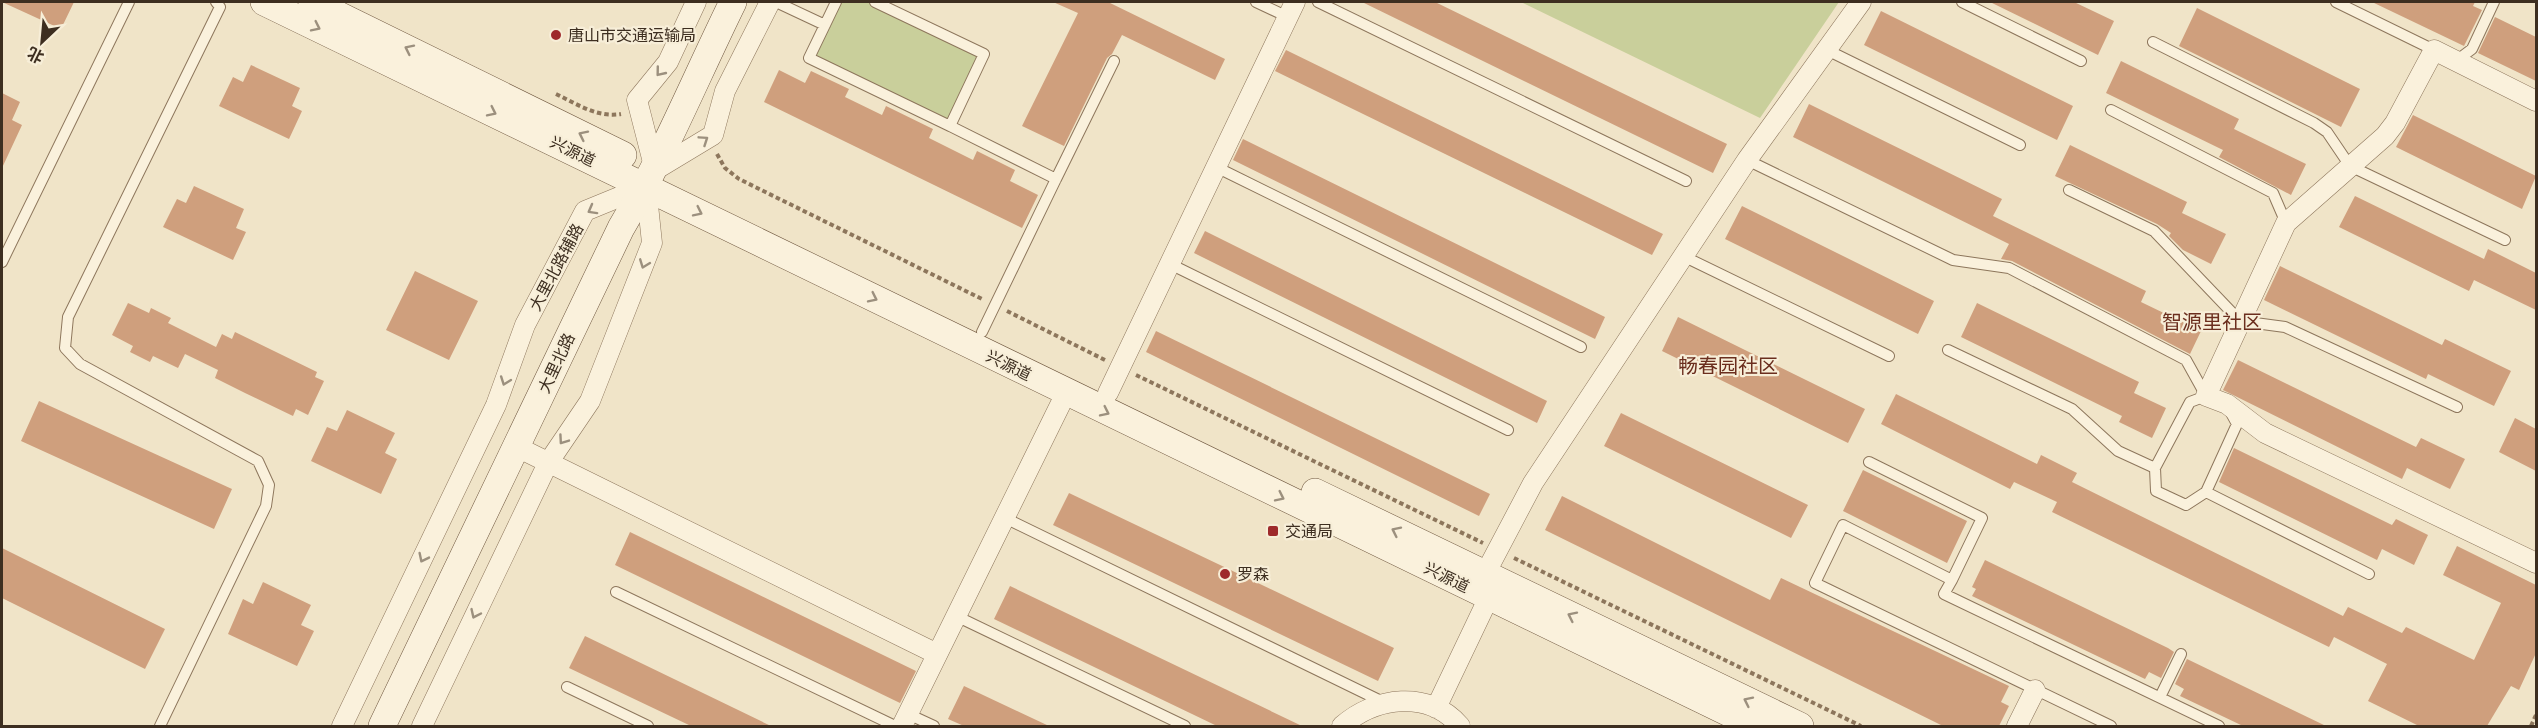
<svg xmlns="http://www.w3.org/2000/svg" width="2538" height="728" font-family="Bitter,'Noto Sans SC',serif">
  <rect width="100%" height="100%" fill="#f0e4c8"/>
  <!-- green -->
  <path fill="#c9cf9b" d="M 841,2 L 867,2 L 979,56 L 948,120 L 814,56 Z
    M 1521,2 L 1839,2 L 1760,118 Z"/>
  <!-- building -->
  <path fill="#cf9f7d" d="M 2,2 L 74,2 L 61,29 Z
    M 1053,2 L 1108,2 L 1225,59 L 1215,80 L 1122,35 L 1112,54 L 1107,58 L 1064,146 L 1022,126 L 1078,13 Z
    M 1362,2 L 1435,2 L 1727,144 L 1713,173 Z
    M 1990,2 L 2074,2 L 2114,21 L 2098,55 Z
    M 2372,2 L 2475,2 L 2473,6 L 2482,10 L 2464,46 Z
    M 2197,8 L 2360,89 L 2341,127 L 2179,46 Z
    M 1881,11 L 2073,106 L 2057,140 L 1864,45 Z
    M 2495,17 L 2536,37 L 2536,81 L 2478,53 Z
    M 1286,50 L 1663,234 L 1652,255 L 1275,71 Z
    M 2121,61 L 2239,119 L 2234,129 L 2306,164 L 2291,195 L 2219,157 L 2223,150 L 2106,93 Z
    M 251,65 L 300,88 L 292,106 L 302,111 L 289,139 L 219,106 L 233,77 L 243,82 Z
    M 779,70 L 805,83 L 811,71 L 849,89 L 845,97 L 882,115 L 886,106 L 933,129 L 929,138 L 973,160 L 977,151 L 1015,170 L 1010,181 L 1038,195 L 1022,228 L 764,102 Z
    M 2,93 L 20,102 L 12,120 L 22,125 L 2,168 Z
    M 1809,104 L 2002,199 L 1993,216 L 2146,291 L 2141,302 L 2201,331 L 2190,354 L 2012,261 L 2001,259 L 2009,244 L 1793,137 Z
    M 2413,115 L 2536,176 L 2522,209 L 2396,147 Z
    M 1243,139 L 1605,317 L 1595,339 L 1233,160 Z
    M 2070,145 L 2187,202 L 2182,213 L 2226,234 L 2211,264 L 2183,250 L 2169,236 L 2171,233 L 2157,224 L 2055,176 Z
    M 194,186 L 244,209 L 236,228 L 246,232 L 233,260 L 163,227 L 177,199 L 186,203 Z
    M 2355,196 L 2484,259 L 2488,249 L 2536,273 L 2536,310 L 2474,280 L 2469,291 L 2339,227 Z
    M 1742,206 L 1934,301 L 1918,334 L 1725,239 Z
    M 1205,231 L 1547,401 L 1537,423 L 1194,253 Z
    M 2280,266 L 2442,345 L 2445,339 L 2511,371 L 2494,406 L 2428,374 L 2426,379 L 2264,300 Z
    M 415,271 L 478,301 L 449,360 L 386,330 Z
    M 128,303 L 149,313 L 151,308 L 171,318 L 168,323 L 216,347 L 222,334 L 232,339 L 235,332 L 317,372 L 315,377 L 324,381 L 308,415 L 296,409 L 293,416 L 245,393 L 215,378 L 218,370 L 185,354 L 178,368 L 153,356 L 150,362 L 130,352 L 133,346 L 112,335 Z
    M 1977,303 L 2139,382 L 2134,393 L 2166,408 L 2152,438 L 2119,422 L 2122,416 L 1961,337 Z
    M 1678,317 L 1865,409 L 1848,443 L 1662,351 Z
    M 1156,331 L 1490,494 L 1479,516 L 1146,352 Z
    M 2238,360 L 2416,447 L 2421,438 L 2465,459 L 2450,489 L 2407,468 L 2402,479 L 2223,390 Z
    M 1896,394 L 2037,464 L 2041,455 L 2077,473 L 2072,482 L 2343,616 L 2348,607 L 2402,633 L 2406,627 L 2474,660 L 2501,603 L 2443,575 L 2457,546 L 2536,585 L 2536,653 L 2519,690 L 2511,686 L 2487,726 L 2419,726 L 2368,701 L 2387,664 L 2334,637 L 2329,647 L 2052,512 L 2057,502 L 2014,482 L 2010,489 L 1881,424 Z
    M 39,401 L 232,489 L 214,529 L 21,441 Z
    M 347,410 L 395,433 L 385,453 L 397,459 L 381,494 L 311,461 L 327,427 L 337,431 Z
    M 1621,413 L 1808,505 L 1791,538 L 1604,446 Z
    M 2515,418 L 2536,429 L 2536,471 L 2499,452 Z
    M 2234,448 L 2392,525 L 2396,519 L 2428,535 L 2414,565 L 2382,549 L 2377,560 L 2219,482 Z
    M 1863,470 L 1967,521 L 1947,563 L 1843,511 Z
    M 1069,493 L 1394,648 L 1378,681 L 1053,525 Z
    M 1562,496 L 1770,600 L 1781,578 L 2009,686 L 2001,702 L 2009,706 L 1999,726 L 1943,726 L 1545,530 Z
    M 630,532 L 916,671 L 900,703 L 615,565 Z
    M 2,548 L 165,629 L 145,669 L 2,598 Z
    M 1985,560 L 2168,648 L 2174,652 L 2161,678 L 2149,672 L 2145,679 L 1972,596 L 1976,589 L 1972,587 Z
    M 263,582 L 311,605 L 301,625 L 314,631 L 297,666 L 228,634 L 243,599 L 253,604 Z
    M 1010,586 L 1302,726 L 1217,726 L 994,619 Z
    M 585,636 L 771,726 L 691,726 L 569,668 Z
    M 2187,659 L 2326,726 L 2243,726 L 2180,696 L 2184,689 L 2175,684 Z
    M 964,686 L 1049,726 L 964,726 L 948,719 Z"/>
  <g fill="none" stroke-linecap="round" stroke-linejoin="round">
    <defs>
      <path id="service" d="M 776,2 L 825,25
        M 836,2 L 809,58 L 950,126 L 984,54 L 875,2
        M 1256,2 L 1288,17
        M 1318,2 L 1686,181
        M 1962,2 L 2081,61
        M 2336,2 L 2434,50
        M 2153,42 L 2314,123 L 2327,132 L 2350,166 L 2505,240
        M 1827,50 L 2020,145
        M 2456,61 L 2472,49 L 2494,2
        M 2111,110 L 2273,193 L 2286,223
        M 950,126 L 1056,179 L 982,332
        M 1747,160 L 1953,260 L 2009,268 L 2186,360 L 2206,396 L 2190,402 L 2155,468 L 2118,451 L 2072,409 L 1948,350
        M 1216,167 L 1581,347
        M 1056,179 L 1114,61
        M 2069,190 L 2154,231 L 2240,321 L 2285,327 L 2457,407
        M 1683,256 L 1889,356
        M 2,262 L 129,2
        M 1170,264 L 1508,430
        M 2231,413 L 2237,424 L 2206,492 L 2369,574
        M 1869,462 L 1982,518 L 1952,580
        M 2155,468 L 2156,491 L 2186,505 L 2206,492
        M 1005,518 L 1383,702
        M 616,592 L 895,726
        M 956,616 L 1185,726
        M 567,687 L 648,726
        M 2160,697 L 2181,654
        M 908,714 L 934,726
        M 160,726 L 266,506 L 269,485 L 258,461 L 80,364 L 65,348 L 68,317 L 220,7 L 216,2
        M 2111,726 L 1815,583 L 1843,525 L 1952,580 L 1944,594 L 2219,726"/>
      <path id="minor" d="M 696,2 L 668,62 L 637,100 L 655,170 L 713,135 L 725,91 L 770,2
        M 2536,101 L 2434,50 L 2395,123 L 2385,136 L 2286,223 L 2206,396 L 2227,404 L 2265,433 L 2536,563
        M 1108,393 L 1295,2
        M 517,447 L 937,654
        M 1485,574 L 1533,483 L 1747,160 L 1861,2
        M 1436,708 L 1489,597
        M 342,726 L 496,405 L 525,325 L 585,211 L 646,186 L 652,243 L 590,401 L 548,463 L 422,726
        M 902,726 L 1066,393
        M 1342,726 C 1375,697 1428,689 1460,726
        M 2017,726 L 2035,690"/>
      <path id="secondary" d="M 264,2 L 1756,726
        M 312,2 L 623,155
        M 1315,492 L 1800,726
        M 382,726 L 621,228 C 664,156 696,77 733,2"/>
    </defs>
    <!-- service casing -->
    <use href="#service" stroke="#8d765c" stroke-width="12"/>
    <!-- minor casing -->
    <use href="#minor" stroke="#8d765c" stroke-width="21"/>
    <!-- secondary casing -->
    <use href="#secondary" stroke="#6f573f" stroke-width="28"/>
    <!-- path -->
    <path stroke="#8d765c" stroke-width="4" stroke-dasharray="4.5 3" stroke-linecap="butt" d="M 556,94 C 577,104 597,118 621,114
      M 717,154 L 725,168 L 739,179 L 984,300
      M 1007,311 L 1105,360
      M 1136,375 L 1483,543
      M 1514,558 L 1861,726
      M 2531,726 L 2536,715"/>
    <!-- service -->
    <use href="#service" stroke="#faf1dc" stroke-width="10"/>
    <!-- minor -->
    <use href="#minor" stroke="#faf1dc" stroke-width="20"/>
    <!-- secondary -->
    <use href="#secondary" stroke="#faf1dc" stroke-width="27"/>
  </g>
  <!-- one-way arrows -->
  <defs><path id="oneway-chevron" d="M-2-3.5L2.5 0L-2 3.5" fill="none" stroke-width="1.6" stroke-linecap="round" stroke-linejoin="round" transform="scale(1.5)"/></defs>
  <g stroke="#9c907e">
    <use href="#oneway-chevron" transform="translate(316 27) rotate(26)"/>
    <use href="#oneway-chevron" transform="translate(409 49) rotate(-154)"/>
    <use href="#oneway-chevron" transform="translate(660 72) rotate(129)"/>
    <use href="#oneway-chevron" transform="translate(492 112) rotate(26)"/>
    <use href="#oneway-chevron" transform="translate(583 135) rotate(-154)"/>
    <use href="#oneway-chevron" transform="translate(704 140) rotate(-34)"/>
    <use href="#oneway-chevron" transform="translate(592 210) rotate(151)"/>
    <use href="#oneway-chevron" transform="translate(698 212) rotate(26)"/>
    <use href="#oneway-chevron" transform="translate(644 264) rotate(111)"/>
    <use href="#oneway-chevron" transform="translate(873 298) rotate(26)"/>
    <use href="#oneway-chevron" transform="translate(505 381) rotate(110)"/>
    <use href="#oneway-chevron" transform="translate(1105 412) rotate(26)"/>
    <use href="#oneway-chevron" transform="translate(563 440) rotate(125)"/>
    <use href="#oneway-chevron" transform="translate(1280 497) rotate(26)"/>
    <use href="#oneway-chevron" transform="translate(1396 531) rotate(-154)"/>
    <use href="#oneway-chevron" transform="translate(423 558) rotate(116)"/>
    <use href="#oneway-chevron" transform="translate(475 614) rotate(115)"/>
    <use href="#oneway-chevron" transform="translate(1572 616) rotate(-154)"/>
    <use href="#oneway-chevron" transform="translate(1748 701) rotate(-154)"/>
  </g>
  <!-- markers -->
  <g fill="#9e2a2b" stroke="#f7eed8" stroke-width="2">
    <circle cx="556" cy="35" r="6"/>
    <rect x="1267" y="525" width="12" height="12" rx="3"/>
    <circle cx="1225" cy="574" r="6"/>
  </g>
  <g text-anchor="middle" stroke-width="4.5" stroke-linejoin="round" paint-order="stroke">
    <!-- poi labels -->
    <g font-size="16" fill="#3d2e20" stroke="#f7eed8" text-anchor="start">
      <text x="568" y="41">唐山市交通运输局</text>
      <text x="1285" y="537">交通局</text>
      <text x="1237" y="580">罗森</text>
    </g>
    <!-- street labels -->
    <g font-size="16" fill="#3d2e20" stroke="#f7eed8">
      <text transform="translate(573 151) rotate(26)" y="6">兴源道</text>
      <text transform="translate(556 267) rotate(-62)" y="6">大里北路辅路</text>
      <text transform="translate(556 363) rotate(-65)" y="6">大里北路</text>
      <text transform="translate(1009 365) rotate(26)" y="6">兴源道</text>
      <text transform="translate(1447 577) rotate(26)" y="6">兴源道</text>
    </g>
    <!-- quarter labels -->
    <g font-size="20" fill="#6b2e1e" stroke="#f7eed8">
      <text x="2212" y="329">智源里社区</text>
      <text x="1728" y="373">畅春园社区</text>
    </g>
  </g>
  <!-- border -->
  <rect width="2538" height="728" fill="none" stroke="#3d2e20" stroke-width="6"/>
  <!-- north arrow -->
  <g transform="translate(42 42) rotate(206)" stroke="#f7eed8" stroke-width="4.5" paint-order="stroke">
  <path d="M0-4.5L10 22L0 15L-10 22Z" fill="#3d2e20"/>
  <text y="-9" font-size="16" font-weight="bold" text-anchor="middle" fill="#3d2e20">北</text>
  </g>
</svg>
